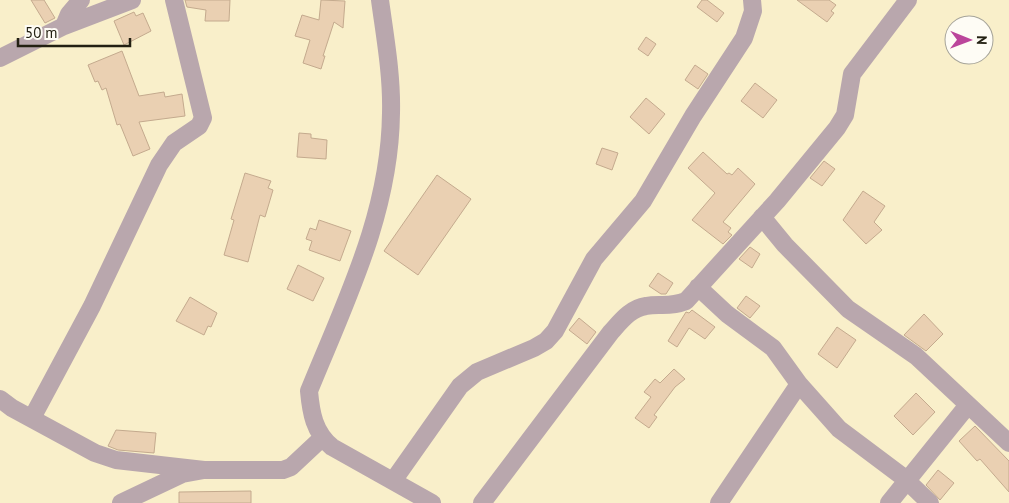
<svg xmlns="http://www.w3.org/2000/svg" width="1009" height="503" font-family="'PT Sans',sans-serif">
  <rect width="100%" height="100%" fill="#f9efca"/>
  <!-- building -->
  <path fill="#ead0b2" stroke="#c4aa8e" d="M 31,0 L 44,0 L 55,18 L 45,23 Z
    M 185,0 L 230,0 L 229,21 L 205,21 L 206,10 L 187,7 Z
    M 321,0 L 345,1 L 343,28 L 334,22 L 323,56 L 325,56 L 321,69 L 303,63 L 310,40 L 295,36 L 302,15 L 319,20 Z
    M 702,0 L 707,0 L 724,13 L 717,22 L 697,7 Z
    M 797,0 L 829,0 L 836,5 L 831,11 L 834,13 L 827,22 Z
    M 134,12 L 136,16 L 143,13 L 151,31 L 124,45 L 114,21 Z
    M 646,37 L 656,44 L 648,56 L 638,49 Z
    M 122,51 L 139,96 L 164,92 L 165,97 L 182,94 L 185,116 L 139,122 L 150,149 L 133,156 L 120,124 L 117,125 L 106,88 L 102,90 L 98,81 L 95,82 L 88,65 Z
    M 695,65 L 708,74 L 698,89 L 685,80 Z
    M 755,83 L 777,100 L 763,118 L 741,101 Z
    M 646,98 L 665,114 L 649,134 L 630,117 Z
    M 299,133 L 311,134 L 311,138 L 327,140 L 326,159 L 297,157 Z
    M 602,148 L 618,153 L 612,170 L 596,164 Z
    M 703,152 L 727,174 L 729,173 L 732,175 L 738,168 L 755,184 L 723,222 L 731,228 L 728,232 L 732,235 L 723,244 L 692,220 L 715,193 L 688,168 Z
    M 824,161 L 835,169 L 822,186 L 810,178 Z
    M 245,173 L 271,181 L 268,188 L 273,190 L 265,217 L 260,215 L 248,262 L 224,255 L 234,220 L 231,219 Z
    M 437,175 L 471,199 L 418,275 L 384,251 Z
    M 863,191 L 885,206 L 874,222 L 882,230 L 866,244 L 843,220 Z
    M 319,220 L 351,231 L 340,261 L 309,250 L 312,241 L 306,239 L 310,228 L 316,230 Z
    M 750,247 L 760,254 L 752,268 L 739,259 Z
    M 298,265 L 324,278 L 313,301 L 287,289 Z
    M 658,273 L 673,283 L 666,294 L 661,294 L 649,286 Z
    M 746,296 L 760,306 L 750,318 L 737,308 Z
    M 190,297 L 217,313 L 211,327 L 208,326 L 204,335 L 176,321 Z
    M 692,310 L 715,327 L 705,339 L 689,328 L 677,347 L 668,341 L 686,312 L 689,313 Z
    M 924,314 L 943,334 L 926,351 L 904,335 Z
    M 579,318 L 596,332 L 587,344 L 569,330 Z
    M 837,327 L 856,340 L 837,368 L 818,354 Z
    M 674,369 L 685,379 L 675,387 L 654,415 L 657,417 L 649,428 L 635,418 L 651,397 L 644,392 L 655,379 L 660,383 Z
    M 916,393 L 935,412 L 913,435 L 894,416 Z
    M 975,426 L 1009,461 L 1009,492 L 980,459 L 977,461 L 959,441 Z
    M 116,430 L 156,433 L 154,453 L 118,450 L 108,446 Z
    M 938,470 L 954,483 L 940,500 L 926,485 Z
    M 251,491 L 251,503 L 179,503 L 179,492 Z"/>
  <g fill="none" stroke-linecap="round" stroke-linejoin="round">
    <!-- minor -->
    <path stroke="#b9a7ad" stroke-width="18" d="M 380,0 C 385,37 392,75 391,113 C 390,213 346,300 309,391 C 311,413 314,432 332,447 L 432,503
      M 64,26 L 69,14 L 81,0
      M 0,58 L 64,26 L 132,0
      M 762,217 L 785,245 L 848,309 L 916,356 L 1009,443
      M 698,287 L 727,314 L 773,348 L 799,384 L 839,429 L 903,477 L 930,503
      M 0,399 L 12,408 L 95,453 L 116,460 L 204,470
      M 32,418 L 92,306 L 159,165 L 174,143 L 199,126 L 203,118 L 174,0
      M 393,481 L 460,386 L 477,372 L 534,348 L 546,341 L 555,331 L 594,259 L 643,201 L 693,116 L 744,38 L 753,11 L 752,0
      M 121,503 L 182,474 L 204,470 L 283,470 L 291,467 L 322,438
      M 482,503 L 611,332 C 621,321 631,308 646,306 C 660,303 668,308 686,301 L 777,201 L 837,128 L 845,115 L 852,74 L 908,0
      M 719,503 L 799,384
      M 889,503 L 968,405"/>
  </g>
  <!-- north arrow -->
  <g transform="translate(969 40) rotate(91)"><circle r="24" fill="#fefcf5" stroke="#a6a49a"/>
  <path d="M0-4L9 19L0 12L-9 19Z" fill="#bb459b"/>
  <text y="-8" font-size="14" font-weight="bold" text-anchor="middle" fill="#232012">N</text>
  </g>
  <!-- scale -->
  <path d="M18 38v8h112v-8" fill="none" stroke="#232012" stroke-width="2.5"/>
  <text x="25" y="38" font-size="15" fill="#232012" stroke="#fefcf5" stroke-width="4" paint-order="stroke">50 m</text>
</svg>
